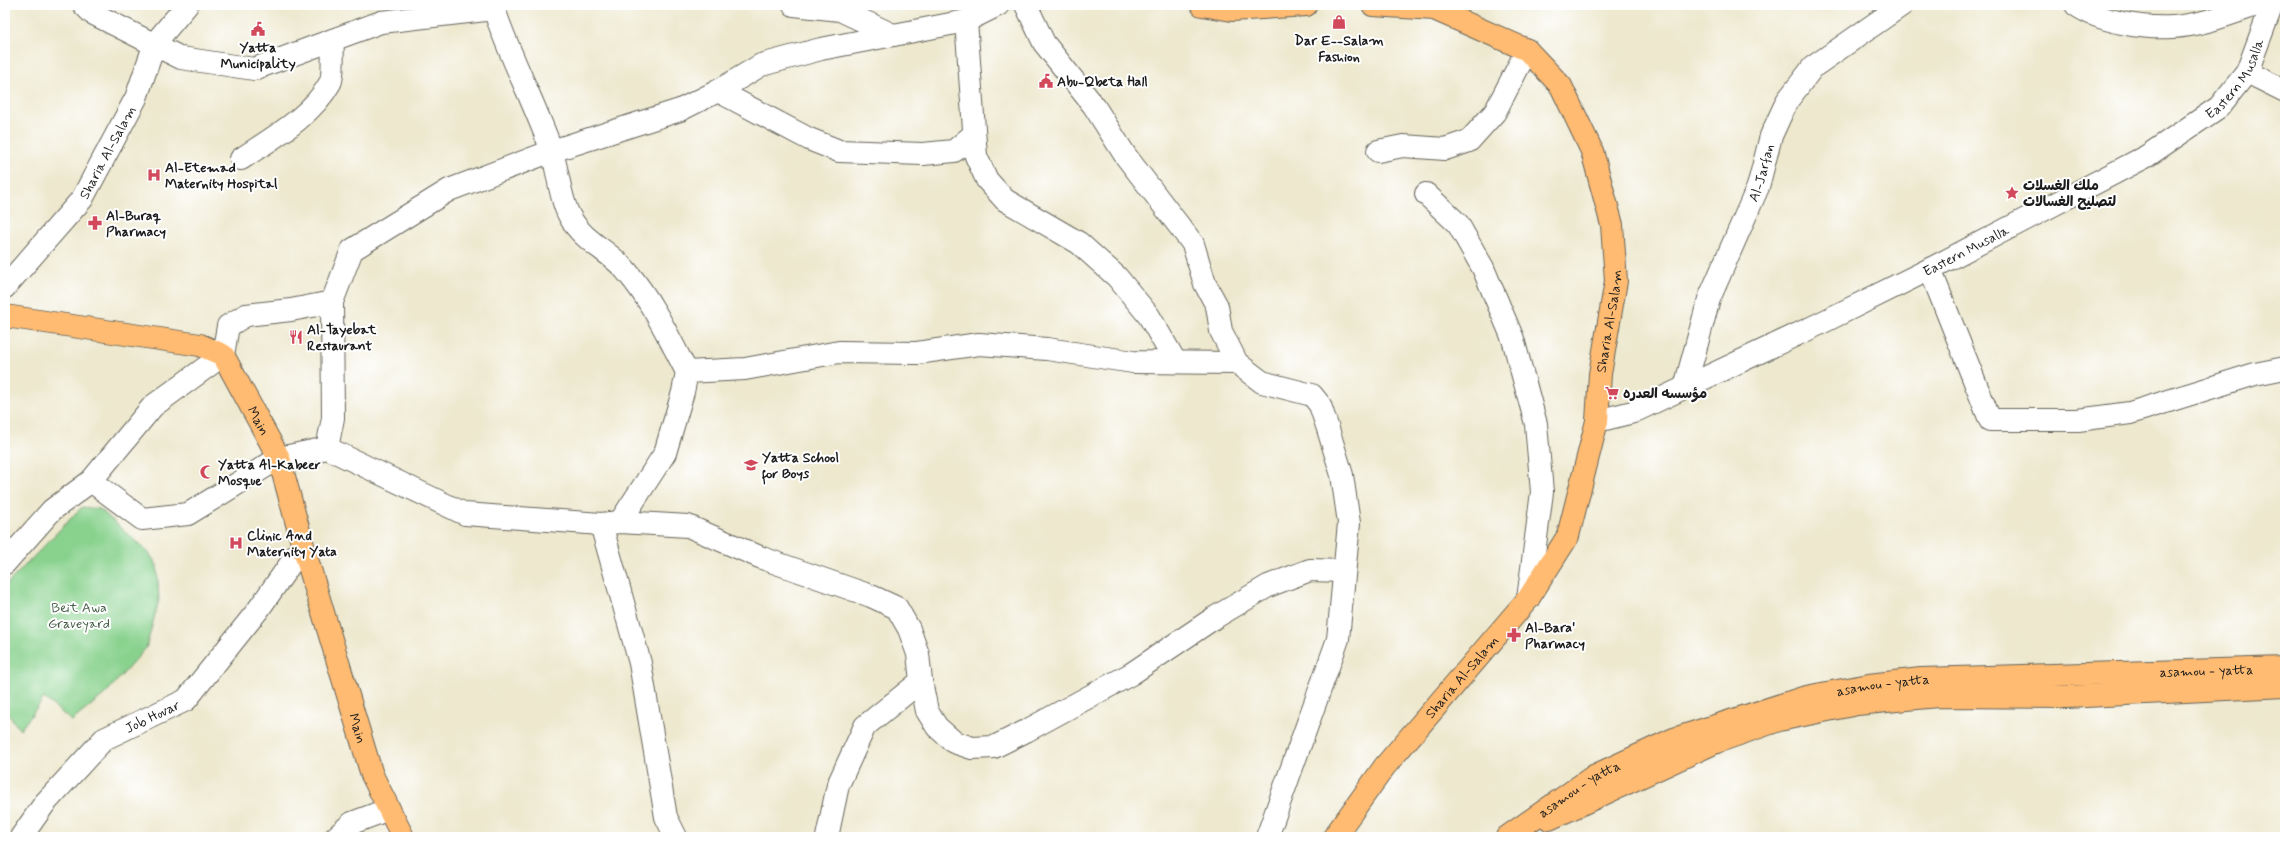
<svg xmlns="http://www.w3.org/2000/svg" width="2290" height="842" font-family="Mynerve,'Playpen Sans Arabic',sans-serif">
  <rect width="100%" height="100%" fill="#fff"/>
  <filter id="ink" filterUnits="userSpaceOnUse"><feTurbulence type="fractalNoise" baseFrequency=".025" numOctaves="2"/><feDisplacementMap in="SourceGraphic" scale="8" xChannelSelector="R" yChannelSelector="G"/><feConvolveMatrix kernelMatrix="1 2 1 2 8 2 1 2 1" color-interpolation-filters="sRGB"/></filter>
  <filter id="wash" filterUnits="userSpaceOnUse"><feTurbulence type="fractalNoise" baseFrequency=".012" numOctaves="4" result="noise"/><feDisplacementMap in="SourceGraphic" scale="16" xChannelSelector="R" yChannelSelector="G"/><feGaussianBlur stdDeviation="0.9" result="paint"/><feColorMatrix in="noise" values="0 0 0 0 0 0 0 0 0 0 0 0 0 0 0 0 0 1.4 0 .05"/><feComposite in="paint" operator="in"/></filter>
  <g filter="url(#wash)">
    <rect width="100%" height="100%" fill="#ede8ce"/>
    <!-- green -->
    <path fill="#89d28e" stroke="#527755" d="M 82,507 L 100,509 L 148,552 L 157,565 L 159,600 L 146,648 L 106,693 L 72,721 L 44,698 L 20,730 L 5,710 L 5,586 Z"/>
  </g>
  <g filter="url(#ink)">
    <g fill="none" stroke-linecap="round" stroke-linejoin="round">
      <defs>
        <g id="minor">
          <path d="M 84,5 L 92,13 L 181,58 L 254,69 L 381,22 L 494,9 L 494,5"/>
          <path d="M 794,5 L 840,10 L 893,35"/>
          <path d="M 1026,5 L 1044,43 L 1094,106 L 1125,155 L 1193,244 L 1205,284 L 1217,306 L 1221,331 L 1237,363 L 1262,382 L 1312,395 L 1320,405 L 1328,429 L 1342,475 L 1349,523 L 1338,639 L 1267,837"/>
          <path d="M 2076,5 C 2100,22 2144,29 2173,27 C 2202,25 2230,14 2256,5"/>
          <path d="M 494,9 C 510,57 534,102 551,149 C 558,169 560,200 570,217 C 584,243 611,251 628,273 C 653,303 669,338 687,372"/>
          <path d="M 966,21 L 976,156 L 987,180 L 1005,200 L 1079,243 L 1117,277 L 1149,316 L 1175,361"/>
          <path d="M 2247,72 L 2285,91"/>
          <path d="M 718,91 L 809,139 L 839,151 L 923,154 L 954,151 L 973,135"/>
          <path d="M 1378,151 L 1403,146 L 1445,149 L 1469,141 L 1495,112 L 1527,50"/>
          <path d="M 241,159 C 272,138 311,117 330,83 C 334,76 332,50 333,40"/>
          <path d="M 1426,194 L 1458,224 L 1483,268 L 1513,339 L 1536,424 L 1542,492 L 1528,599"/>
          <path d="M 1930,269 L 1990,420 L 2078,420 L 2130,413 L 2255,374 L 2285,368"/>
          <path id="s1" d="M 5,287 L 82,199 L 136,98 L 155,43 L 187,5"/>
          <path id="s2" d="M 1685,387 L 1709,299 L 1758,187 L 1771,136 L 1787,101 L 1813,67 L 1902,5"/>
          <path id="s3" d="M 1597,421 L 1633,412 L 1817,325 L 1930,269 L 2147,156 L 2219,107 L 2247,72 L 2272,5"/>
          <path d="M 327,448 L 333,418 L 332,302 L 352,250 L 449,190 L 552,151 L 680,110 L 718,91 L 761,65 L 821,49 L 966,21 L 998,5"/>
          <path d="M 91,481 L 153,406 L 223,355 L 228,326 L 246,315 L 291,310 L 332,302"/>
          <path d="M 620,522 L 665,453 L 683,392 L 687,372 L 745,369 L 839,352 L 917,353 L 979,344 L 1047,349 L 1133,362 L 1237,363"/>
          <path d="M 601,524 L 640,663 L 666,817 L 676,837"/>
          <path d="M 5,563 L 52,510 L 91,481 L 142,519 L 188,514 L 279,458 L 327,448 L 465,514 L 601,524 L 620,522 L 688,526 L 762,558 L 871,596 L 897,608 L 909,629 L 918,654 L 921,681 L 865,726 L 838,785 L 827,837"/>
          <path d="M 921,681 L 927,711 L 937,727 L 954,742 L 972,748 L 994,747 L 1026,731 L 1131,674 L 1214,618 L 1268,586 L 1310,570 L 1344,571"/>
          <path id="s4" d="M 21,837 L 45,803 L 104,739 L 186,700 L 258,610 L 303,546"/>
          <path d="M 336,837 L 352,823 L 389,809"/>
        </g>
        <g id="major">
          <path d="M 1202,5 L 1232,10 L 1306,5"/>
          <path id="s5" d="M 5,316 L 200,345 L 223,355 L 279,458 L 303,546 L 372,775 L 403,837"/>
          <path d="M 1549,819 L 1716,742 L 1779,720 L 1857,704 L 1937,696 L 2066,697 L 2285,686"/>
          <path id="s6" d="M 1334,837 L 1385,766 L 1528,599 L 1568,536 L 1597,421 L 1600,374 L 1616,281 L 1612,225 L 1592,151 L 1561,86 L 1527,50 L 1434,9 L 1373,5"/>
          <path id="s7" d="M 1507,837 L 1594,776 L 1674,739 L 1806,697 L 1869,685 L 1921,679 L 2285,668"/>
        </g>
      </defs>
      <!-- minor casing -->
      <use href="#minor" stroke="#65635a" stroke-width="24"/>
      <!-- major casing -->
      <use href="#major" stroke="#65635a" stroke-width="24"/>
      <!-- minor -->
      <use href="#minor" stroke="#fff" stroke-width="22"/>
      <!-- major -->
      <use href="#major" stroke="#ffbb71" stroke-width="22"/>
    </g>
  </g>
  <!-- icons -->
  <defs>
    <symbol id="shop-bare" viewBox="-9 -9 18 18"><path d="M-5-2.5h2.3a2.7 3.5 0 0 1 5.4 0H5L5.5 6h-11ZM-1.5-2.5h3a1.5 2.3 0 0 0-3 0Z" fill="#d1495b" stroke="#fff" stroke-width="2.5" paint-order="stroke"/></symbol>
    <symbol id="civic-bare" viewBox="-9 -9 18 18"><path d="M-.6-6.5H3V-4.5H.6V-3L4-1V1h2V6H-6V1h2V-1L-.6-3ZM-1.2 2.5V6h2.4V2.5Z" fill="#d1495b" stroke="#fff" stroke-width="2.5" paint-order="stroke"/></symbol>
    <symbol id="hospital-bare" viewBox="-9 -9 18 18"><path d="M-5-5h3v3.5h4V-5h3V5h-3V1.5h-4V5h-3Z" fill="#d1495b" stroke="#fff" stroke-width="2.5" paint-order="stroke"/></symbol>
    <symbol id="sight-bare" viewBox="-9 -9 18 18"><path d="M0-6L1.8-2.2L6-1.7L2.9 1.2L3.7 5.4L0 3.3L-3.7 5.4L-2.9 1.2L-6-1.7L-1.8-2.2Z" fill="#d1495b" stroke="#fff" stroke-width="2.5" paint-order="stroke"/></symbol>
    <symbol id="pharmacy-bare" viewBox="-9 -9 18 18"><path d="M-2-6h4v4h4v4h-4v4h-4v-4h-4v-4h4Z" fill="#d1495b" stroke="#fff" stroke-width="2.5" paint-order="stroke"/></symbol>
    <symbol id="restaurant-bare" viewBox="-9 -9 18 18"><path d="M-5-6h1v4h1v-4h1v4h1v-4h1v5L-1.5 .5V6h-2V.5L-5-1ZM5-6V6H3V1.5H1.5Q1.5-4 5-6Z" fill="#d1495b" stroke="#fff" stroke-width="2.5" paint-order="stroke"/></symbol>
    <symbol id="supermarket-bare" viewBox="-9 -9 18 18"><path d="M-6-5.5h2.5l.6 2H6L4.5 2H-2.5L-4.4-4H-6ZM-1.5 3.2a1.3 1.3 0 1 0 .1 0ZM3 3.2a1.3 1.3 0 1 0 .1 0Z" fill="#d1495b" stroke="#fff" stroke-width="2.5" paint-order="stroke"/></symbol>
    <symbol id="school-bare" viewBox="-9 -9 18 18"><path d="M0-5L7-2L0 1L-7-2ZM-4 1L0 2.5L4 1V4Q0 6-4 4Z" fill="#d1495b" stroke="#fff" stroke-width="2.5" paint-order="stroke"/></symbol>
    <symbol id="mosque-bare" viewBox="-9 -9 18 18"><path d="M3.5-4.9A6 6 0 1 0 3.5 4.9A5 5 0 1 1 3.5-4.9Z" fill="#d1495b" stroke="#fff" stroke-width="2.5" paint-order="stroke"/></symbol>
  </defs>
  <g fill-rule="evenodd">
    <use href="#shop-bare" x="1329" y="12" width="20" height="20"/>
    <use href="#civic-bare" x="248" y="19" width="20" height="20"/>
    <use href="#civic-bare" x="1036" y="71" width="20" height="20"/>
    <use href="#hospital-bare" x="144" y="165" width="20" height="20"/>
    <use href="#sight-bare" x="2002" y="183" width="20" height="20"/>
    <use href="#pharmacy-bare" x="85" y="213" width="20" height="20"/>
    <use href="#restaurant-bare" x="286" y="327" width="20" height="20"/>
    <use href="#supermarket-bare" x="1602" y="383" width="20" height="20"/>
    <use href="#school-bare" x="741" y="455" width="20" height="20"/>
    <use href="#mosque-bare" x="197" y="462" width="20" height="20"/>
    <use href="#hospital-bare" x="226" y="533" width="20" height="20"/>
    <use href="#pharmacy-bare" x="1504" y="625" width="20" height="20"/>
  </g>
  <g text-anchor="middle" stroke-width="4" stroke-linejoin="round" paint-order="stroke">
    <!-- poi labels -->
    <g font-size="14" font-weight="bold" fill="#1c1c1c" stroke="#fff" text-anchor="start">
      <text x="1339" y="45" text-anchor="middle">Dar E--Salam<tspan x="1339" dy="16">Fashion</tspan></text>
      <text x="258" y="52" text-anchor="middle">Yatta<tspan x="258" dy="16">Municipality</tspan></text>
      <text x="1057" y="86">Abu-Qbeta Hall</text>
      <text x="165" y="172">Al-Etemad<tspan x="165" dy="16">Maternity Hospital</tspan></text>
      <text x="2023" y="190">ملك الغسلات<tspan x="2023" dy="16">لتصليح الغسالات</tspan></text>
      <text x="106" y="220">Al-Buraq<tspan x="106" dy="16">Pharmacy</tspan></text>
      <text x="307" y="334">Al-Tayebat<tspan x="307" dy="16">Restaurant</tspan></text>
      <text x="1623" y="398">مؤسسه العدره</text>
      <text x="762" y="462">Yatta School<tspan x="762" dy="16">for Boys</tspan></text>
      <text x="218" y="469">Yatta Al-Kabeer<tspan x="218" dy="16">Mosque</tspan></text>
      <text x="247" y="540">Clinic And<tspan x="247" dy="16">Maternity Yata</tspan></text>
      <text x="1525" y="632">Al-Bara'<tspan x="1525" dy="16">Pharmacy</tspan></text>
    </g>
    <!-- street labels -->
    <g font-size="14" fill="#1c1c1c" stroke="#fff">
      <text dy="5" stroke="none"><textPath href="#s3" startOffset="731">Eastern Musalla</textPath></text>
      <text dy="5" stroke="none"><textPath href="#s1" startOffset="170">Sharia Al-Salam</textPath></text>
      <text dy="5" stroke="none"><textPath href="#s2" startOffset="228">Al-Jarfan</textPath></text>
      <text dy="5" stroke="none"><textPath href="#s3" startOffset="407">Eastern Musalla</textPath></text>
      <text dy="5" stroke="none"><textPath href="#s6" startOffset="601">Sharia Al-Salam</textPath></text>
      <text dy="5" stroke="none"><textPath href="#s5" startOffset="297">Main</textPath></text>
      <text dy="5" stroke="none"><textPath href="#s7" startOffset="735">asamou - yatta</textPath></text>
      <text dy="5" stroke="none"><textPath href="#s6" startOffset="205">Sharia Al-Salam</textPath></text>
      <text dy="5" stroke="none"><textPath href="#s7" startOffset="411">asamou - yatta</textPath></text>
      <text dy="5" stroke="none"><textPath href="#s4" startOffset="182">Job Hovar</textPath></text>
      <text dy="5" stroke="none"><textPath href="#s5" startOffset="621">Main</textPath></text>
      <text dy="5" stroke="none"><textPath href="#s7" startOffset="87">asamou - yatta</textPath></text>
    </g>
    <!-- park labels -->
    <g font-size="14" fill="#425c44" stroke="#fff">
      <text x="79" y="612">Beit Awa<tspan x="79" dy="16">Graveyard</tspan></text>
    </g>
  </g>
  <!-- margin -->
  <rect width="2290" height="842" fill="none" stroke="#fff" stroke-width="20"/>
</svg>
